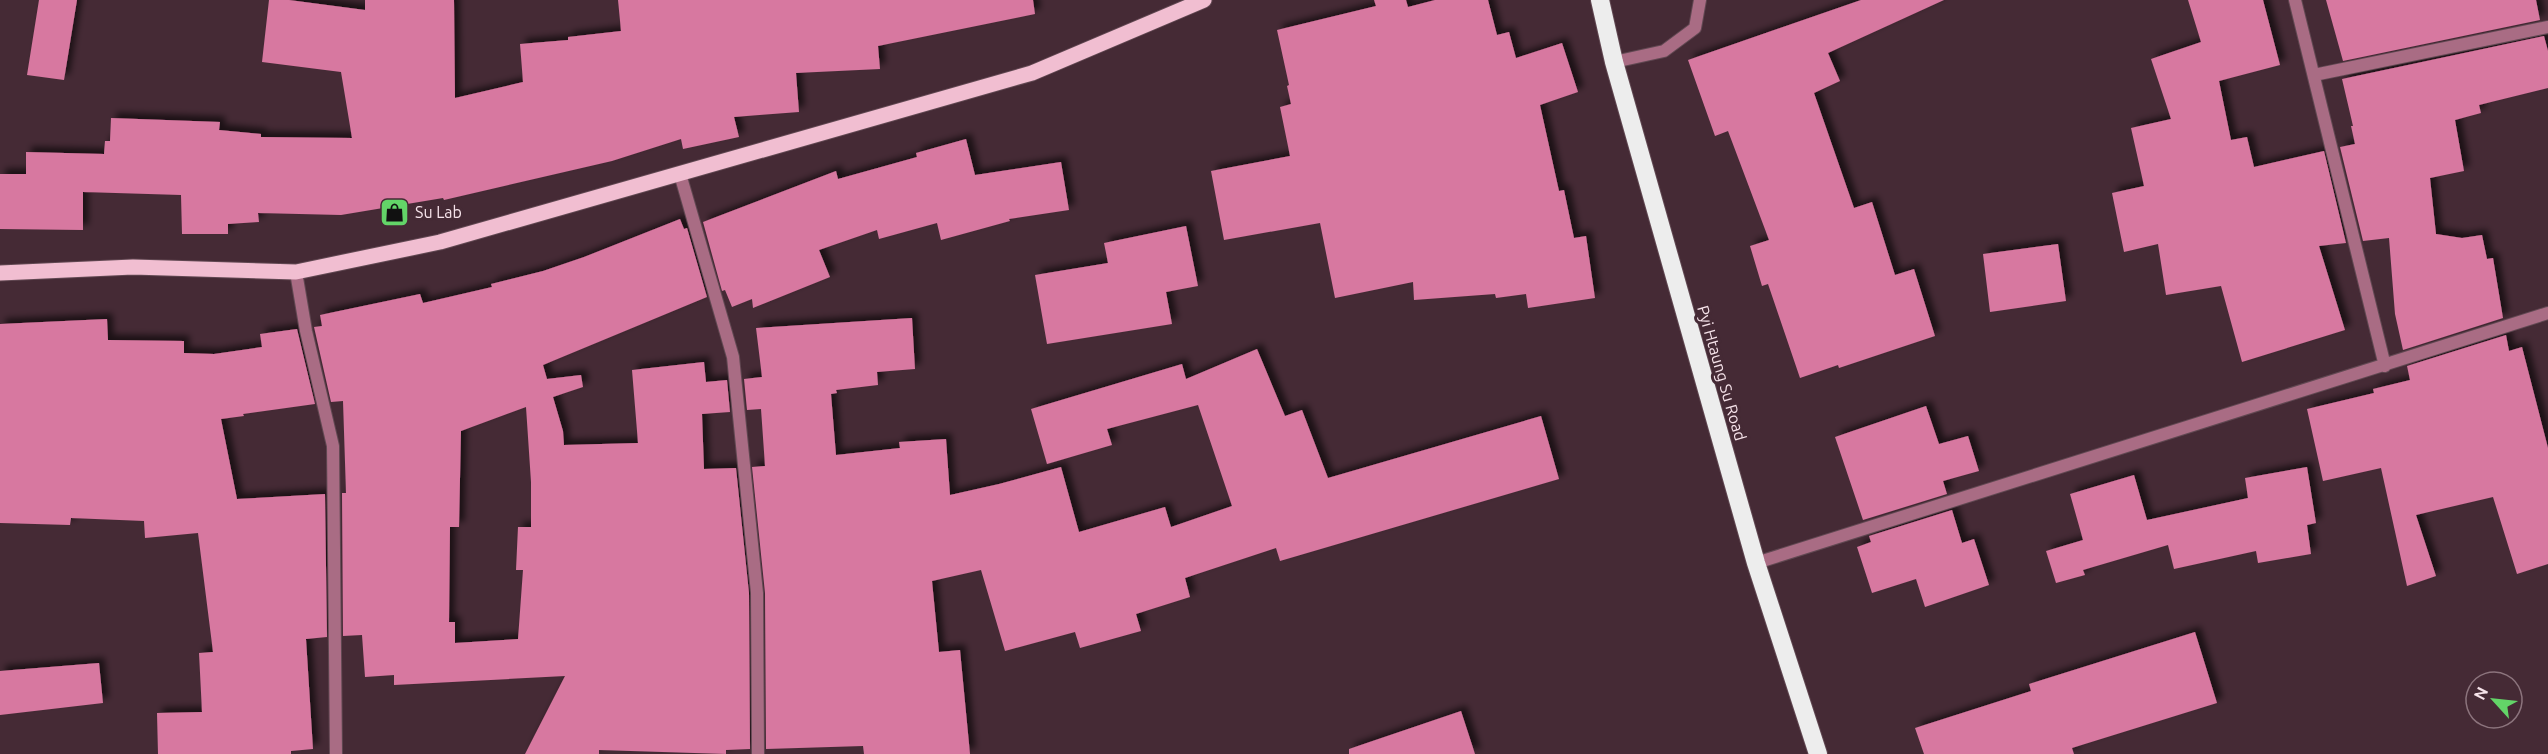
<svg xmlns="http://www.w3.org/2000/svg" width="2548" height="754" font-family="Ubuntu,sans-serif">
  <defs>
    <filter id="shadow"><feDropShadow dx="5.5" dy="-5.5" stdDeviation="3" flood-color="#0009"/></filter>
  </defs>
  <rect width="100%" height="100%" fill="#452a35"/>
  <!-- building -->
  <path fill="#d778a0" fill-rule="evenodd" filter="url(#shadow)" d="M 39,0 L 77,0 L 64,80 L 27,75 Z
    M 269,0 L 289,0 L 365,10 L 365,0 L 454,0 L 455,98 L 523,82 L 520,44 L 568,40 L 568,37 L 621,31 L 618,0 L 1033,0 L 1035,14 L 878,46 L 880,69 L 796,73 L 799,112 L 734,117 L 739,137 L 683,149 L 681,139 L 612,161 L 444,200 L 443,198 L 341,215 L 258,213 L 259,222 L 228,224 L 228,234 L 182,234 L 181,195 L 83,192 L 83,230 L 0,229 L 0,174 L 26,174 L 26,152 L 104,154 L 105,141 L 110,141 L 111,118 L 220,122 L 219,130 L 261,134 L 261,137 L 352,138 L 341,72 L 262,62 Z
    M 1374,0 L 1406,0 L 1408,7 L 1435,0 L 1488,0 L 1497,35 L 1509,32 L 1516,58 L 1562,43 L 1578,92 L 1540,105 L 1559,191 L 1564,190 L 1574,238 L 1586,236 L 1595,298 L 1528,308 L 1526,294 L 1496,298 L 1495,294 L 1414,300 L 1413,282 L 1335,298 L 1320,223 L 1224,240 L 1211,171 L 1290,156 L 1280,107 L 1291,104 L 1287,86 L 1289,85 L 1277,30 L 1376,6 Z
    M 1861,0 L 1944,0 L 1828,53 L 1840,81 L 1814,93 L 1854,208 L 1872,202 L 1895,275 L 1914,269 L 1935,336 L 1839,368 L 1838,365 L 1800,378 L 1768,284 L 1762,286 L 1750,246 L 1769,240 L 1728,131 L 1715,136 L 1688,60 Z
    M 2188,0 L 2263,0 L 2280,65 L 2219,81 L 2231,140 L 2247,137 L 2254,167 L 2324,151 L 2346,243 L 2319,246 L 2345,330 L 2242,362 L 2221,286 L 2166,295 L 2158,244 L 2124,252 L 2112,193 L 2144,186 L 2131,128 L 2171,119 L 2151,59 L 2201,42 Z
    M 2326,0 L 2536,0 L 2540,20 L 2343,61 Z
    M 2544,36 L 2548,51 L 2548,88 L 2479,105 L 2481,113 L 2455,120 L 2464,171 L 2430,178 L 2436,234 L 2462,238 L 2482,235 L 2487,259 L 2493,258 L 2503,318 L 2403,350 L 2395,314 L 2389,238 L 2363,241 L 2340,147 L 2355,144 L 2351,126 L 2353,126 L 2342,79 Z
    M 966,139 L 975,175 L 1061,162 L 1069,210 L 1009,219 L 1010,221 L 941,240 L 937,223 L 879,239 L 877,230 L 819,250 L 830,277 L 753,308 L 752,299 L 732,307 L 725,290 L 722,291 L 703,222 L 836,171 L 838,179 L 917,157 L 916,153 Z
    M 680,219 L 684,229 L 687,228 L 707,297 L 543,365 L 547,379 L 581,375 L 583,387 L 553,397 L 563,431 L 564,445 L 638,443 L 632,370 L 704,362 L 706,382 L 727,380 L 730,412 L 702,414 L 704,469 L 736,468 L 749,593 L 750,749 L 726,750 L 726,754 L 599,750 L 599,754 L 525,754 L 565,676 L 394,685 L 394,675 L 365,677 L 362,635 L 343,636 L 342,493 L 346,493 L 343,401 L 331,402 L 314,327 L 322,326 L 320,315 L 420,294 L 423,303 L 492,287 L 491,284 L 543,271 L 584,257 ZM 526,407 L 531,482 L 531,527 L 518,527 L 516,570 L 523,570 L 518,639 L 455,643 L 455,622 L 449,622 L 450,527 L 459,527 L 461,431 Z
    M 1186,226 L 1198,286 L 1166,292 L 1172,324 L 1047,344 L 1035,275 L 1108,263 L 1104,243 Z
    M 2058,244 L 2066,301 L 1990,312 L 1983,254 Z
    M 912,318 L 915,369 L 877,372 L 878,385 L 836,390 L 837,393 L 831,394 L 836,455 L 900,448 L 899,442 L 946,439 L 950,495 L 999,484 L 1061,467 L 1079,532 L 1165,507 L 1171,527 L 1232,506 L 1198,405 L 1107,429 L 1112,445 L 1047,464 L 1031,409 L 1182,364 L 1186,379 L 1257,349 L 1285,416 L 1302,410 L 1328,478 L 1541,416 L 1559,479 L 1280,561 L 1276,548 L 1185,578 L 1190,597 L 1136,614 L 1141,631 L 1080,648 L 1075,632 L 1005,651 L 981,570 L 932,581 L 939,652 L 960,650 L 970,754 L 864,754 L 863,746 L 766,749 L 765,593 L 752,467 L 765,466 L 761,409 L 747,410 L 744,379 L 762,377 L 756,328 Z
    M 107,319 L 108,340 L 184,341 L 184,353 L 214,354 L 262,347 L 260,334 L 297,329 L 315,404 L 243,414 L 244,416 L 221,419 L 237,499 L 325,494 L 327,637 L 306,639 L 313,749 L 291,751 L 291,754 L 158,754 L 157,713 L 202,712 L 199,653 L 213,652 L 198,533 L 145,538 L 144,521 L 71,518 L 70,525 L 0,523 L 0,324 Z
    M 2506,335 L 2509,351 L 2522,347 L 2548,448 L 2548,564 L 2517,574 L 2493,497 L 2416,515 L 2436,576 L 2407,586 L 2381,468 L 2323,481 L 2307,409 L 2374,393 L 2373,389 L 2410,380 L 2407,366 Z
    M 1926,406 L 1939,444 L 1968,436 L 1979,471 L 1943,481 L 1947,494 L 1863,520 L 1835,437 Z
    M 2307,467 L 2316,523 L 2307,525 L 2311,554 L 2258,563 L 2256,551 L 2174,569 L 2168,545 L 2083,570 L 2085,575 L 2056,583 L 2046,551 L 2083,540 L 2070,494 L 2134,475 L 2147,520 L 2248,498 L 2245,478 Z
    M 1952,510 L 1962,543 L 1974,539 L 1989,585 L 1925,607 L 1916,579 L 1872,593 L 1857,547 L 1871,542 L 1869,536 Z
    M 2195,632 L 2217,703 L 2072,748 L 2074,754 L 1924,754 L 1915,728 L 2031,691 L 2029,684 Z
    M 99,663 L 103,703 L 0,715 L 0,671 Z
    M 1461,711 L 1475,754 L 1349,754 L 1349,749 Z"/>
  <g fill="none" stroke-linecap="round" stroke-linejoin="round">
    <defs>
      <path id="lane" d="M 1614,62 L 1664,51 L 1695,28 L 1700,0"/>
      <path id="street" d="M 2295,0 L 2385,366
        M 2314,75 L 2548,27
        M 680,174 L 733,357 L 757,593 L 758,754
        M 296,272 L 306,331 L 333,446 L 336,754
        M 1756,563 L 2548,313"/>
      <path id="primary" d="M 0,273 L 133,267 L 296,272 L 440,242 L 1032,73 L 1204,0"/>
      <path id="highway" d="M 1600,0 L 1614,62 L 1756,563 L 1818,754"/>
    </defs>
    <!-- lane casing -->
    <use href="#lane" stroke="#614852" stroke-width="14"/>
    <!-- street casing -->
    <use href="#street" stroke="#614852" stroke-width="14"/>
    <!-- primary casing -->
    <use href="#primary" stroke="#614852" stroke-width="17"/>
    <!-- highway casing -->
    <use href="#highway" stroke="#614852" stroke-width="20"/>
    <!-- lane -->
    <use href="#lane" stroke="#a96c84" stroke-width="12"/>
    <!-- street -->
    <use href="#street" stroke="#a96c84" stroke-width="12"/>
    <!-- primary -->
    <use href="#primary" stroke="#f1bed1" stroke-width="15"/>
    <!-- highway -->
    <use href="#highway" stroke="#ededed" stroke-width="18"/>
  </g>
  <!-- icons -->
  <defs>
    <symbol id="shop-square" viewBox="-11 -11 22 22"><rect x="-9" y="-9" width="18" height="18" rx="4" fill="#63d468" stroke="#452a35"/><path d="M-5-2.5h2.3a2.7 3.5 0 0 1 5.4 0H5L5.5 6h-11ZM-1.5-2.5h3a1.5 2.3 0 0 0-3 0Z" fill="#111"/></symbol>
  </defs>
  <g fill-rule="evenodd">
    <use href="#shop-square" x="378" y="196" width="33" height="33"/>
  </g>
  <g text-anchor="middle" stroke-width="6" stroke-linejoin="round" paint-order="stroke">
    <!-- poi labels -->
    <g font-size="16" fill="#f6e3ea" stroke="#452a35" text-anchor="start">
      <text x="415" y="218">Su Lab</text>
    </g>
    <!-- street labels -->
    <g font-size="16" fill="#f6e3ea" stroke="#452a35">
      <text transform="translate(1722 373) rotate(74)" y="6">Pyi Htaung Su Road</text>
    </g>
  </g>
  <!-- north arrow -->
  <g transform="translate(2494 700) rotate(297)"><circle r="28" fill="#452a35" stroke="#8c747d" stroke-width="1.5"/>
  <path d="M0-4.5L10 22L0 15L-10 22Z" fill="#63d468"/>
  <text y="-9" font-size="16" font-weight="bold" text-anchor="middle" fill="#f6e3ea">N</text>
  </g>
</svg>
